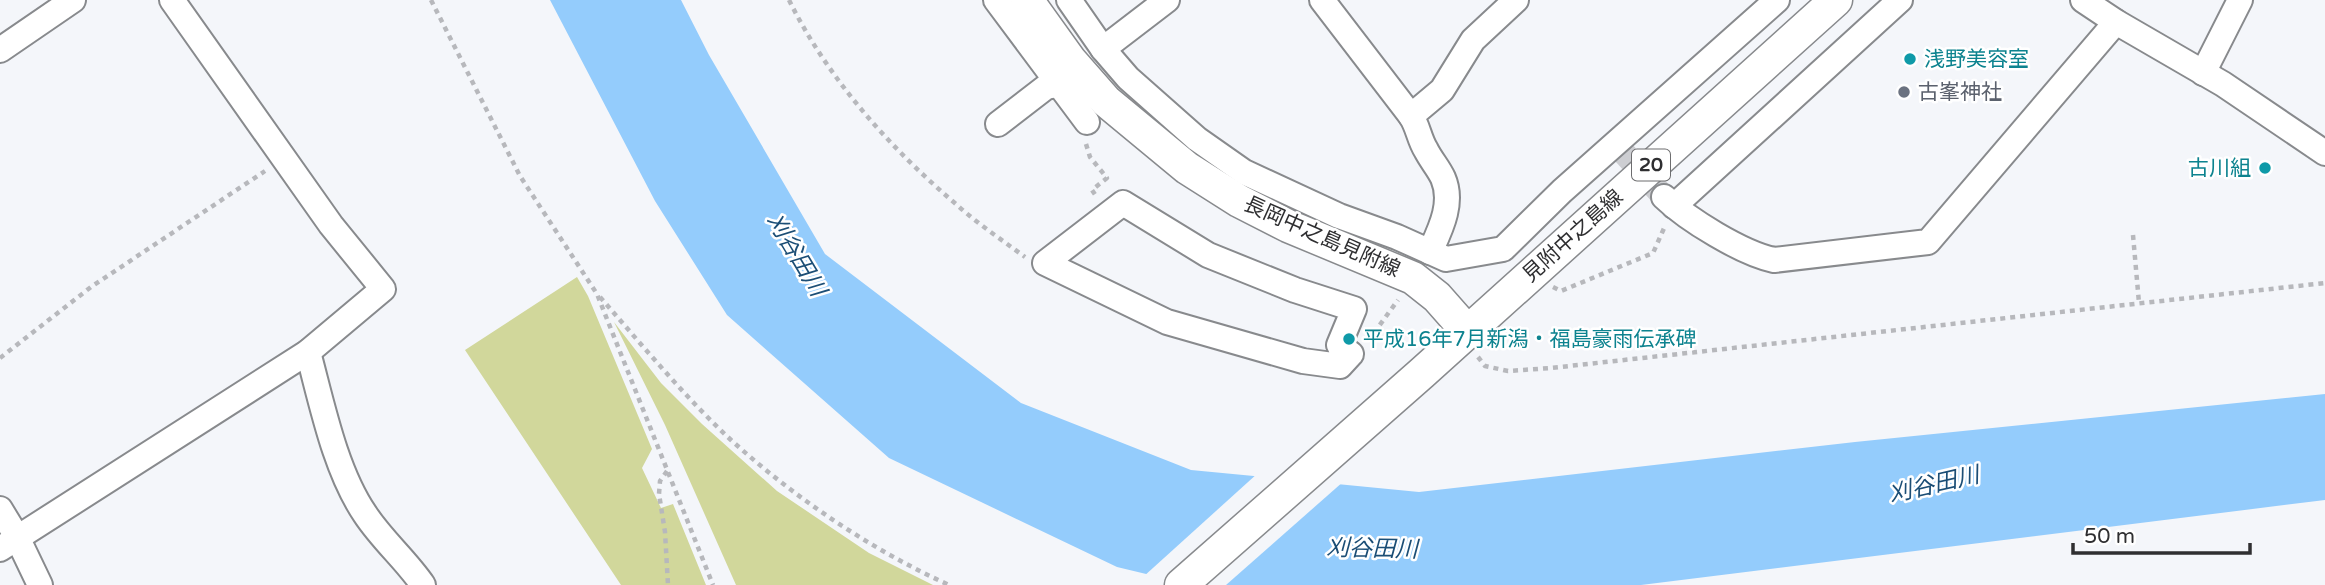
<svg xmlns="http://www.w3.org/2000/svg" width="2325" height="585" font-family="'Varela Round','Noto Sans JP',sans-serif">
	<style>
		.green { fill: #d1d79b }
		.water { fill: #94ccfc }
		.pier { fill: #f4f6fa }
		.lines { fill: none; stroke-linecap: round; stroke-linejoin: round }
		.minor-tunnel { stroke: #cdced2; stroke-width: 24; stroke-dasharray: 24 12; stroke-linecap: butt }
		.minor-casing { stroke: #888a8d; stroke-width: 28 }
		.major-casing { stroke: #888a8d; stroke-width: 35 }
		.path { stroke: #b7b8bc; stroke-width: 4.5; stroke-dasharray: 5 5; stroke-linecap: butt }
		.minor { stroke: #fff; stroke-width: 24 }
		.major { stroke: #fff; stroke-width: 32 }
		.culture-dot { fill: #0f9aa8; stroke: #fff; stroke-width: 2.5 }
		.worship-dot { fill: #6b7280; stroke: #fff; stroke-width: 2.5 }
		.labels { text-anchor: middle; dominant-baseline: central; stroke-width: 5; stroke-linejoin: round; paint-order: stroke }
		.shield { fill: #fff; stroke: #6d6d6f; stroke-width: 2 }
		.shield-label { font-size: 19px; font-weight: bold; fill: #2f2f31 }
		.culture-label { font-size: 21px; fill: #0d838f; stroke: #fff; text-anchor: start }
		.worship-label { font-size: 21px; fill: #5b616d; stroke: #fff; text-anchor: start }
		.street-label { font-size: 21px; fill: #2f2f31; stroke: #fff }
		.water-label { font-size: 23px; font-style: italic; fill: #1b4e76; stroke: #fff }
	</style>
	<rect width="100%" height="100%" fill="#f4f6fa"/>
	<!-- green -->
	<g class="green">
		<path d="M577 277 588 296 652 449 642 468 661 508 673 504 706 585H621L465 350Z"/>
		<path d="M614 322 661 383 702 424 777 491 869 553 933 585H736L665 425Z"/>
	</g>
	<!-- water -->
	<path class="water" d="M550 0H681L709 55 825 254 1021 403 1191 470 1419 492 1855 442 2325 394V500L1641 585H1192L1117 567 889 458 727 315 655 201Z"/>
	<!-- pier -->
	<path class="pier" d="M1258 473 1344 481 1226 585H1177L1143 577Z"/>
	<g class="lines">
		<!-- minor-tunnel -->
		<path class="minor-tunnel" d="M1623 152 1664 197"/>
		<defs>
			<g id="minor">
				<path d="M996 0 1087 122"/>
				<path d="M1069 0 1103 49 1128 78 1197 139 1244 172 1339 216 1397 237 1446 259 1503 249 1562 191 1777 0"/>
				<path d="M1322 0 1411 116"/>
				<path d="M2083 0 2116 22 2223 84 2325 153"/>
				<path d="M1103 49 1167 0"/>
				<path d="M0 50 73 0"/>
				<path d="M2203 73 2240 0"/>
				<path d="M998 124 1046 87 1063 84 1070 79"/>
				<path d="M1664 197C1688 220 1742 253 1774 260L1928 242 2116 22"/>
				<path d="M1123 203 1208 255 1295 290 1354 309 1339 345 1351 354 1340 366 1303 361 1167 322 1045 263Z"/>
				<path d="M1674 206 1900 0"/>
				<path d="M1430 252C1440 230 1454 203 1443 178 1439 169 1431 160 1426 150 1419 139 1418 126 1411 116L1442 90 1473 40 1516 0"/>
				<path d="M308 352C322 404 335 470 365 514 382 540 406 560 423 585"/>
				<path d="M0 509 17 537 40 585"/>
				<path d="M0 549 308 352 383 289 331 225 172 0"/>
			</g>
			<g id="major">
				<path d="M1027 0 1070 60 1106 101 1187 168 1239 201 1288 226 1413 278 1437 297 1467 331"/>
				<path d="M1181 585 1422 373 1836 0"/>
			</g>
		</defs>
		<!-- minor casing -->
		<use href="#minor" class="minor-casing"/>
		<!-- major casing -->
		<use href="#major" class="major-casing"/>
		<!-- path -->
		<g class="path">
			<path d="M431 0 520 176 597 294 713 585"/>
			<path d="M789 0C828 79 890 148 957 205 978 224 1002 240 1025 257"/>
			<path d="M1086 144 1090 157 1107 178 1092 190 1096 196"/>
			<path d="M2133 235 2139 303"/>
			<path d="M1553 287 1561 291 1653 253 1665 226"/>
			<path d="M600 297C642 345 684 396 731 440 795 498 870 549 949 585"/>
			<path d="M1368 341 1398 300"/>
			<path d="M1478 357 1485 366 1508 371 1551 368 2325 283"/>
			<path d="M0 358 91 287 265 171"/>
			<path d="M667 471 660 481 659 494 665 532 668 585"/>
		</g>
		<!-- minor -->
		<use href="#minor" class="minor"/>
		<!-- major -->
		<use href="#major" class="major"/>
	</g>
	<!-- markers -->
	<g class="culture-dot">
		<circle cx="1910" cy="59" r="7"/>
		<circle cx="2265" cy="168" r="7"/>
		<circle cx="1349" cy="339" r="7"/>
	</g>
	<circle class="worship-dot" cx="1904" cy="92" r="7"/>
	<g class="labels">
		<!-- shield labels -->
		<rect class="shield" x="1632" y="149.5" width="38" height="31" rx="5"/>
		<g class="shield-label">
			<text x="1651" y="165">20</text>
		</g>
		<!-- culture labels -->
		<g class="culture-label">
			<text x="1924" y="59">浅野美容室</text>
			<text x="2251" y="168" text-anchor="end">古川組</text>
			<text x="1363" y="339">平成16年7月新潟・福島豪雨伝承碑</text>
		</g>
		<!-- worship labels -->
		<g class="worship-label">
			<text x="1918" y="92">古峯神社</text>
		</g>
		<!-- street labels -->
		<g class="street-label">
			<text transform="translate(1573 236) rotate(-42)">見附中之島線</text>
			<text transform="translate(1322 237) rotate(24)">長岡中之島見附線</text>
		</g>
		<!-- water labels -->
		<g class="water-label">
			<text transform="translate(796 255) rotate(59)">刈谷田川</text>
			<text transform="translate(1934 485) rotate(-13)">刈谷田川</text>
			<text transform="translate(1372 549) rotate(1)">刈谷田川</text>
		</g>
	</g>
	<!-- scale -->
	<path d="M2073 543v10h177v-10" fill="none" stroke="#2f2f31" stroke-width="3.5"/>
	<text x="2084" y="543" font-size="21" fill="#2f2f31" stroke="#ffffff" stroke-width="5" paint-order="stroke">50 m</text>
</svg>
